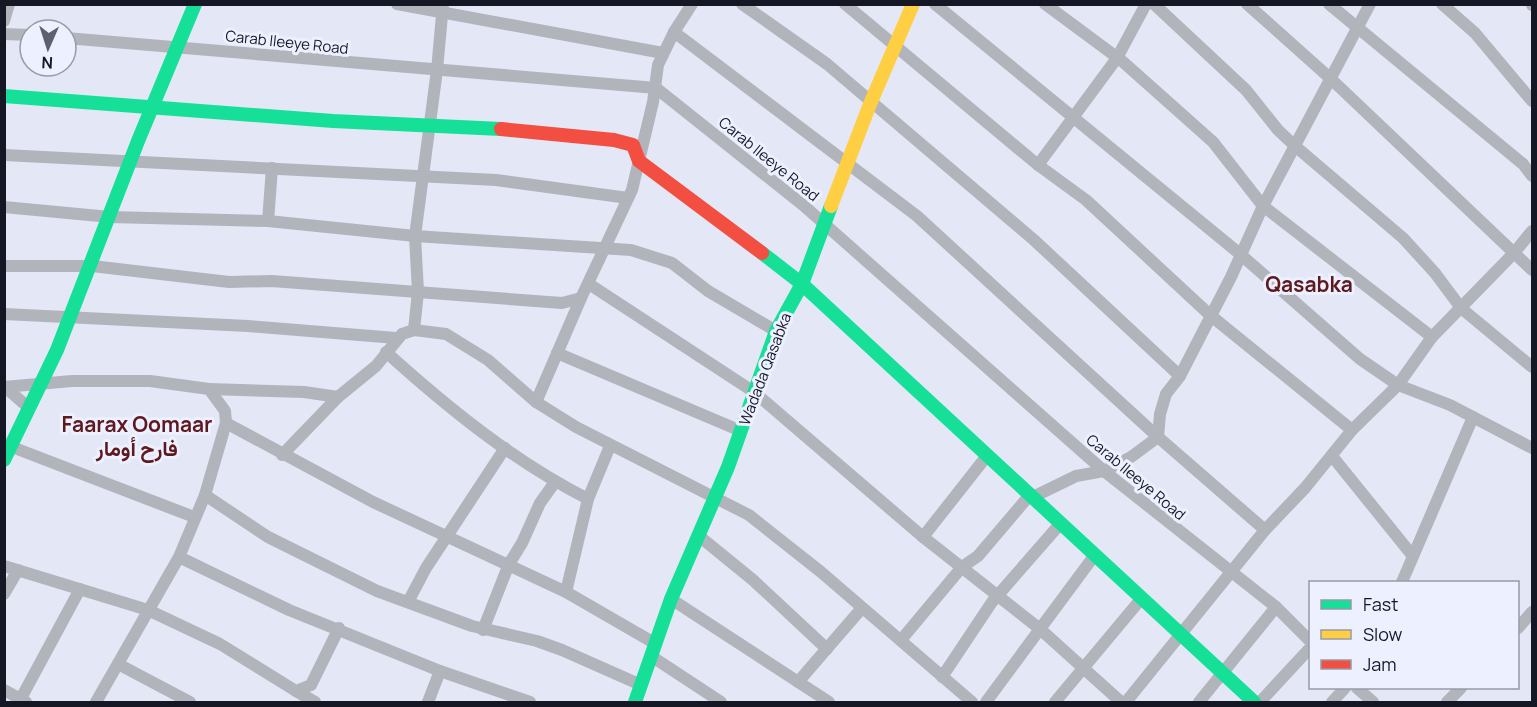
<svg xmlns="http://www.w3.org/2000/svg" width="1537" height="707" font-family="Manrope,Vazirmatn,sans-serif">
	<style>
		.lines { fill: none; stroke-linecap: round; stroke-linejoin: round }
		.street { stroke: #b1b5bb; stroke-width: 12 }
		.fast { stroke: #16e098; stroke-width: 14 }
		.slow { stroke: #ffcf43; stroke-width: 14 }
		.jam { stroke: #f24e42; stroke-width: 14 }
		.labels { text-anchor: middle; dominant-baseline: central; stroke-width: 6; stroke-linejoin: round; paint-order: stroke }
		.street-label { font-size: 15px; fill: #151824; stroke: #edf0fe }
		.district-label { font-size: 21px; font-weight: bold; fill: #5e191e; stroke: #edf0fe }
	</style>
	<rect width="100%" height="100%" fill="#e4e7f6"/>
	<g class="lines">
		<!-- street -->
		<g class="street">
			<path d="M397 4 663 53"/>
			<path d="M742 4 827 64 1034 240 1180 376"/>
			<path d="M845 4 1038 165 1086 200 1210 315 1352 430"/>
			<path d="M935 4 1240 254 1360 359 1398 385 1450 405 1532 448"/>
			<path d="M1045 4 1122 61 1213 142 1263 206 1432 337"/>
			<path d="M1154 4 1246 90 1278 130 1295 146 1403 238 1435 273 1461 308 1532 367"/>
			<path d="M1247 4 1331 79 1532 270"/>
			<path d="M1329 4 1523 164 1532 176"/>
			<path d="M1442 4 1475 33 1532 101"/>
			<path d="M1532 4V5"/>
			<path d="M4 21 9 4"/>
			<path d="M674 32 917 216 1158 437 1265 530"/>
			<path d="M4 34 30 35"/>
			<path d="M66 38 656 88 803 205 1104 471 1276 607 1310 641"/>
			<path d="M4 155 496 180 628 198"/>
			<path d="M1038 165 1117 58 1146 4"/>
			<path d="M4 207 110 217 268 221 415 236 631 250 672 263 708 291 776 331"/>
			<path d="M268 221 272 168"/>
			<path d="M4 266H92L229 282 272 281 562 303 581 298"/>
			<path d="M589 284 754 392 923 537 1040 629 1121 702"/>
			<path d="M4 314 248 326 396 338"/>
			<path d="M414 330 418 292 415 236 437 70 443 4"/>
			<path d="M386 352C447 407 513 461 588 499"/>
			<path d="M557 353 741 431"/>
			<path d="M4 387 72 381H150L209 389 225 411 226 423 205 495 179 557 96 702"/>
			<path d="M5 387 29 408"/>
			<path d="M209 389 304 392 338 397"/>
			<path d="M536 402 581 298 632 190 653 102 658 65 674 32 692 4"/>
			<path d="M226 423 373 502 566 592 656 644"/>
			<path d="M12 447 194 517"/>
			<path d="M282 455 338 397 376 366 402 334 414 330 446 334 488 360 536 402 576 427 749 515 821 572 972 702"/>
			<path d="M1332 456 1412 555"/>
			<path d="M205 495 268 537 377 591 472 626 537 641 562 650 641 685"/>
			<path d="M1031 498 1076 476 1104 471 1131 457 1158 437 1160 414 1166 394 1180 376 1231 277 1263 206 1370 4"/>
			<path d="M699 536 753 580 827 649"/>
			<path d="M923 537 986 457"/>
			<path d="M179 557 289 610 440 671 530 702"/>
			<path d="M4 566 148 610 220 644 296 691 311 685 339 628"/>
			<path d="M1402 582 1473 417"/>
			<path d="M566 592 588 499 610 446"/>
			<path d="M4 594 18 570"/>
			<path d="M671 599 829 702"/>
			<path d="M408 602 426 568 505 448"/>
			<path d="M1518 628 1532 612"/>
			<path d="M483 630 509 564 522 543 540 503 555 482"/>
			<path d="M901 640 962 567 978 556 1029 496"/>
			<path d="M651 656 721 702"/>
			<path d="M118 664 190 702"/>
			<path d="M942 677 992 602 1060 524"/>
			<path d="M798 682 862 608"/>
			<path d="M1357 688 1373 702"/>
			<path d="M4 690 26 702"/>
			<path d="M296 691 315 702"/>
			<path d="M19 702 80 589"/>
			<path d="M428 702 440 671"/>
			<path d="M986 702 1094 556"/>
			<path d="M1055 702 1141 599"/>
			<path d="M1126 702 1265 530 1305 488 1352 430 1398 385 1432 337 1514 253 1532 231"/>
			<path d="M1199 702 1276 607"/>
			<path d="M1260 702 1310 648"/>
			<path d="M1332 702 1345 688"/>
			<path d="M1447 702 1461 688"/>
		</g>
		<!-- fast -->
		<g class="fast">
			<path d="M4 96 333 121 501 129"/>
			<path d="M762 253 802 284 1254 702"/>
			<path d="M4 460 57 350 138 141 195 4"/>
			<path d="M635 702 671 599 728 467 776 331 802 284 831 206"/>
		</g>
		<!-- slow -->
		<path class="slow" d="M831 206 870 104 913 4"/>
		<!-- jam -->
		<path class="jam" d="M501 129 614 140 633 145 639 161 762 253"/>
	</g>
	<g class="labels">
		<!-- street labels -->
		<g class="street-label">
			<text transform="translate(287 42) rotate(6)">Carab Ileeye Road</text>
			<text transform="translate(769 159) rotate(39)">Carab Ileeye Road</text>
			<text transform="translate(765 369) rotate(-69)">Wadada Qasabka</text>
			<text transform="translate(1136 477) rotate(40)">Carab Ileeye Road</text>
		</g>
		<!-- district labels -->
		<g class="district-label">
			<text x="1309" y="284">Qasabka</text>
			<text x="137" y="424">Faarax Oomaar<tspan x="137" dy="24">فارح أومار</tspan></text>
		</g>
	</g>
	<!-- border -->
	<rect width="1537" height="707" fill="none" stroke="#151824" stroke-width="12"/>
	<!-- legend -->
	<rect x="1309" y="581" width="210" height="108" fill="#edf0fe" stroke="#979aa7" stroke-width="1.5"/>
	<rect x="1321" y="600" width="30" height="9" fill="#16e098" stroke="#979aa7" stroke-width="1.5"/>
	<text x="1363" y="611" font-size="18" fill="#151824">Fast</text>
	<rect x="1321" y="630" width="30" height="9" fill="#ffcf43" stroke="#979aa7" stroke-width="1.5"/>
	<text x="1363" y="641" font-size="18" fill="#151824">Slow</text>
	<rect x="1321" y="660" width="30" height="9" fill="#f24e42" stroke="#979aa7" stroke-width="1.5"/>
	<text x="1363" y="671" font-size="18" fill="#151824">Jam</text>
	<!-- north arrow -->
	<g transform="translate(48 48) rotate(183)"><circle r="28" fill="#edf0fe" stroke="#979aa7" stroke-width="1.5"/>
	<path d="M0-4.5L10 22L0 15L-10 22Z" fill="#5d606e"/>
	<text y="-9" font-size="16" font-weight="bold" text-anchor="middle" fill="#151824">N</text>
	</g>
</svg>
